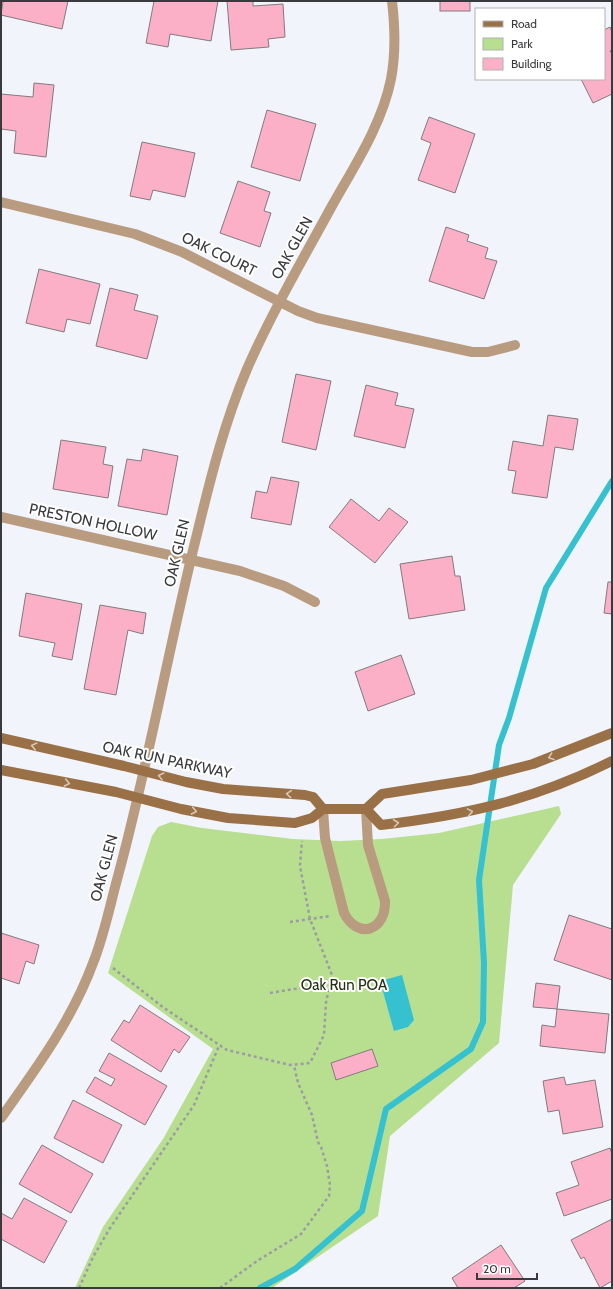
<svg xmlns="http://www.w3.org/2000/svg" width="613" height="1289" font-family="Cabin,sans-serif">
	<style>
		.green { fill: #b8de90 }
		.water { fill: #36c1d0 }
		.lines { fill: none; stroke-linecap: round; stroke-linejoin: round }
		.stream { stroke: #36c1d0; stroke-width: 6 }
		.building { fill: #fbb0c8; stroke: #827b7d }
		.path { stroke: #9b9da2; stroke-width: 2.5; stroke-dasharray: 3 3; stroke-linecap: butt }
		.lane { stroke: #b99c80; stroke-width: 10 }
		.street { stroke: #b99c80; stroke-width: 10 }
		.secondary { stroke: #9a7046; stroke-width: 10 }
		.oneway { stroke: #d7c6b5 }
		.labels { text-anchor: middle; dominant-baseline: central; stroke-width: 4; stroke-linejoin: round; paint-order: stroke }
		.street-label { font-size: 15px; fill: #393a3d; stroke: #fff }
		.park-label { font-size: 15px; fill: #21300e; stroke: #fff }
	</style>
	<rect width="100%" height="100%" fill="#f1f4fb"/>
	<!-- green -->
	<path class="green" d="M559 806 561 814 513 885 499 1043 390 1136 378 1216 272 1288H75L103 1227 163 1139 213 1049 108 973 152 836 158 827 171 822 202 828 293 839 340 841 382 839 439 833Z"/>
	<!-- water -->
	<path class="water" d="M402 975 414 1020 408 1027 394 1031 380 981Z"/>
	<g class="lines">
		<!-- stream -->
		<path class="stream" d="M260 1288 295 1269 362 1211 386 1109 471 1049 483 1022 484 963 479 880 499 745 509 718 546 588 612 481"/>
	</g>
	<!-- building -->
	<g class="building">
		<path d="M3 1H68L62 29 1 15Z"/>
		<path d="M154 1H218L211 41 170 34 168 47 146 43Z"/>
		<path d="M227 1H253V6L283 4 285 37 268 39 269 47 231 50Z"/>
		<rect x="440" y="1" width="30" height="10"/>
		<path d="M610 27 612 32V50L610 51 612 54V94L593 103 581 79H604V30Z"/>
		<path d="M34 83 54 85 46 157 14 153 16 131 1 129V94L33 97Z"/>
		<path d="M267 110 316 124 300 181 251 167Z"/>
		<path d="M429 117 475 134 455 193 418 180 431 143 421 139Z"/>
		<path d="M142 142 195 153 185 197 153 190 150 200 130 196Z"/>
		<path d="M238 181 270 192 264 211 271 213 260 247 220 233Z"/>
		<path d="M446 227 469 235 467 241 488 248 485 258 497 261 484 299 429 281Z"/>
		<path d="M39 269 100 284 90 324 67 319 64 332 26 323Z"/>
		<path d="M110 288 138 295 134 310 158 316 147 359 96 346Z"/>
		<path d="M296 374 331 381 316 450 282 442Z"/>
		<path d="M366 385 398 393 395 405 414 409 405 448 354 436Z"/>
		<path d="M548 415 578 419 573 450 555 447 547 498 512 493 516 471 508 470 513 441 543 446Z"/>
		<path d="M61 440 106 447 103 464 113 466 108 498 53 489Z"/>
		<path d="M143 449 178 456 167 515 118 506 127 459 141 461Z"/>
		<path d="M271 477 299 482 291 525 251 518 256 491 267 493Z"/>
		<path d="M351 499 379 521 389 508 408 522 375 563 329 527Z"/>
		<path d="M452 556 455 576H460L465 610 409 619 400 564Z"/>
		<path d="M608 582H612V614L604 613Z"/>
		<path d="M26 593 82 604 72 660 52 656 55 643 19 636Z"/>
		<path d="M100 605 146 613 143 634 128 630 116 695 84 689Z"/>
		<path d="M401 655 415 694 368 711 355 672Z"/>
		<path d="M569 915 612 929V980L554 960Z"/>
		<path d="M1 933 39 945 34 964 26 961 19 984 1 978Z"/>
		<path d="M536 983 560 986 557 1009 609 1014 605 1053 540 1046 542 1025 555 1027 557 1009 533 1007Z"/>
		<path d="M140 1005 190 1037 179 1053 174 1049 161 1072 111 1040 124 1020 129 1023Z"/>
		<path d="M372 1049 378 1066 336 1080 331 1063Z"/>
		<path d="M109 1053 167 1086 145 1125 86 1092 95 1077 111 1086 115 1079 99 1071Z"/>
		<path d="M564 1077 566 1085 595 1080 603 1127 563 1134 559 1110 548 1112 543 1081Z"/>
		<path d="M73 1100 122 1125 103 1163 54 1138Z"/>
		<path d="M42 1145 93 1174 71 1213 19 1184Z"/>
		<path d="M610 1148 612 1154V1199L564 1216 556 1193 579 1185 571 1162Z"/>
		<path d="M24 1198 67 1221 44 1263 1 1239V1213L12 1219Z"/>
		<path d="M612 1219V1281L600 1288 584 1257 581 1259 571 1240Z"/>
		<path d="M501 1245 525 1281 514 1288H458L452 1278Z"/>
	</g>
	<g class="lines">
		<!-- path -->
		<g class="path">
			<path d="M290 922 330 916"/>
			<path d="M113 968 164 1008 227 1050 290 1065 310 1063 324 1035 326 1002 332 975 310 919 300 866 302 841"/>
			<path d="M270 993 331 983"/>
			<path d="M79 1288 93 1257 110 1228 194 1105 219 1046"/>
			<path d="M220 1288 257 1261 301 1234 329 1196 330 1185 327 1166 321 1147 318 1142 312 1115 298 1083 294 1065"/>
		</g>
		<!-- lane -->
		<path class="lane" d="M323 809 325 838 344 913C358 940 386 931 385 901L368 845 366 809"/>
		<!-- street -->
		<g class="street">
			<path d="M1 202 135 234 182 252 298 311 317 318 472 352H488L515 345"/>
			<path d="M1 517 240 571 284 586 315 602"/>
			<path d="M1 1118C36 1069 72 1020 93 963 104 936 110 905 118 876 149 762 169 645 198 530 211 476 225 421 247 369 272 312 303 259 333 204 355 165 382 124 391 79 396 53 395 27 392 1"/>
		</g>
		<!-- secondary -->
		<g class="secondary">
			<path d="M1 738 124 766 186 782 223 789 305 795 313 797 323 809"/>
			<path d="M1 770 116 792 181 809 228 818 295 823 312 818 323 809H366L382 794 471 780 533 764 612 733"/>
			<path d="M366 809 381 825C466 815 534 800 612 761"/>
		</g>
	</g>
	<!-- one-way arrows -->
	<defs><path id="oneway-chevron" d="M-2-3.5L2.5 0L-2 3.5" fill="none" stroke-width="1.6" stroke-linecap="round" stroke-linejoin="round"/></defs>
	<g class="oneway">
		<use href="#oneway-chevron" transform="translate(34 746) rotate(-167)"/>
		<use href="#oneway-chevron" transform="translate(551 757) rotate(160)"/>
		<use href="#oneway-chevron" transform="translate(161 776) rotate(-166)"/>
		<use href="#oneway-chevron" transform="translate(67 783) rotate(11)"/>
		<use href="#oneway-chevron" transform="translate(289 794) rotate(-175)"/>
		<use href="#oneway-chevron" transform="translate(194 811) rotate(11)"/>
		<use href="#oneway-chevron" transform="translate(470 812) rotate(-10)"/>
		<use href="#oneway-chevron" transform="translate(396 823) rotate(-7)"/>
	</g>
	<g class="labels">
		<!-- street labels -->
		<g class="street-label">
			<text transform="translate(292 248) rotate(-61)">OAK GLEN</text>
			<text transform="translate(219 254) rotate(26)">OAK COURT</text>
			<text transform="translate(93 522) rotate(12)">PRESTON HOLLOW</text>
			<text transform="translate(177 553) rotate(-77)">OAK GLEN</text>
			<text transform="translate(167 760) rotate(12)">OAK RUN PARKWAY</text>
			<text transform="translate(104 868) rotate(-75)">OAK GLEN</text>
		</g>
		<!-- park labels -->
		<g class="park-label">
			<text x="344" y="985">Oak Run POA</text>
		</g>
	</g>
	<!-- border -->
	<rect width="613" height="1289" fill="none" stroke="#393a3d" stroke-width="4"/>
	<!-- legend -->
	<rect x="475" y="8" width="130" height="72" fill="#ffffff" stroke="#b0b0b1"/>
	<rect x="483" y="21" width="20" height="6" fill="#9a7046" stroke="#b0b0b1"/>
	<text x="511" y="28" font-size="12" fill="#393a3d">Road</text>
	<rect x="483" y="38" width="20" height="12" fill="#b8de90" stroke="#b0b0b1"/>
	<text x="511" y="48" font-size="12" fill="#393a3d">Park</text>
	<rect x="483" y="58" width="20" height="12" fill="#fbb0c8" stroke="#b0b0b1"/>
	<text x="511" y="68" font-size="12" fill="#393a3d">Building</text>
	<!-- scale -->
	<path d="M477 1273v6h60v-6" fill="none" stroke="#393a3d" stroke-width="2"/>
	<text x="483" y="1273" font-size="12" fill="#393a3d" stroke="#ffffff" stroke-width="3" paint-order="stroke">20 m</text>
</svg>
